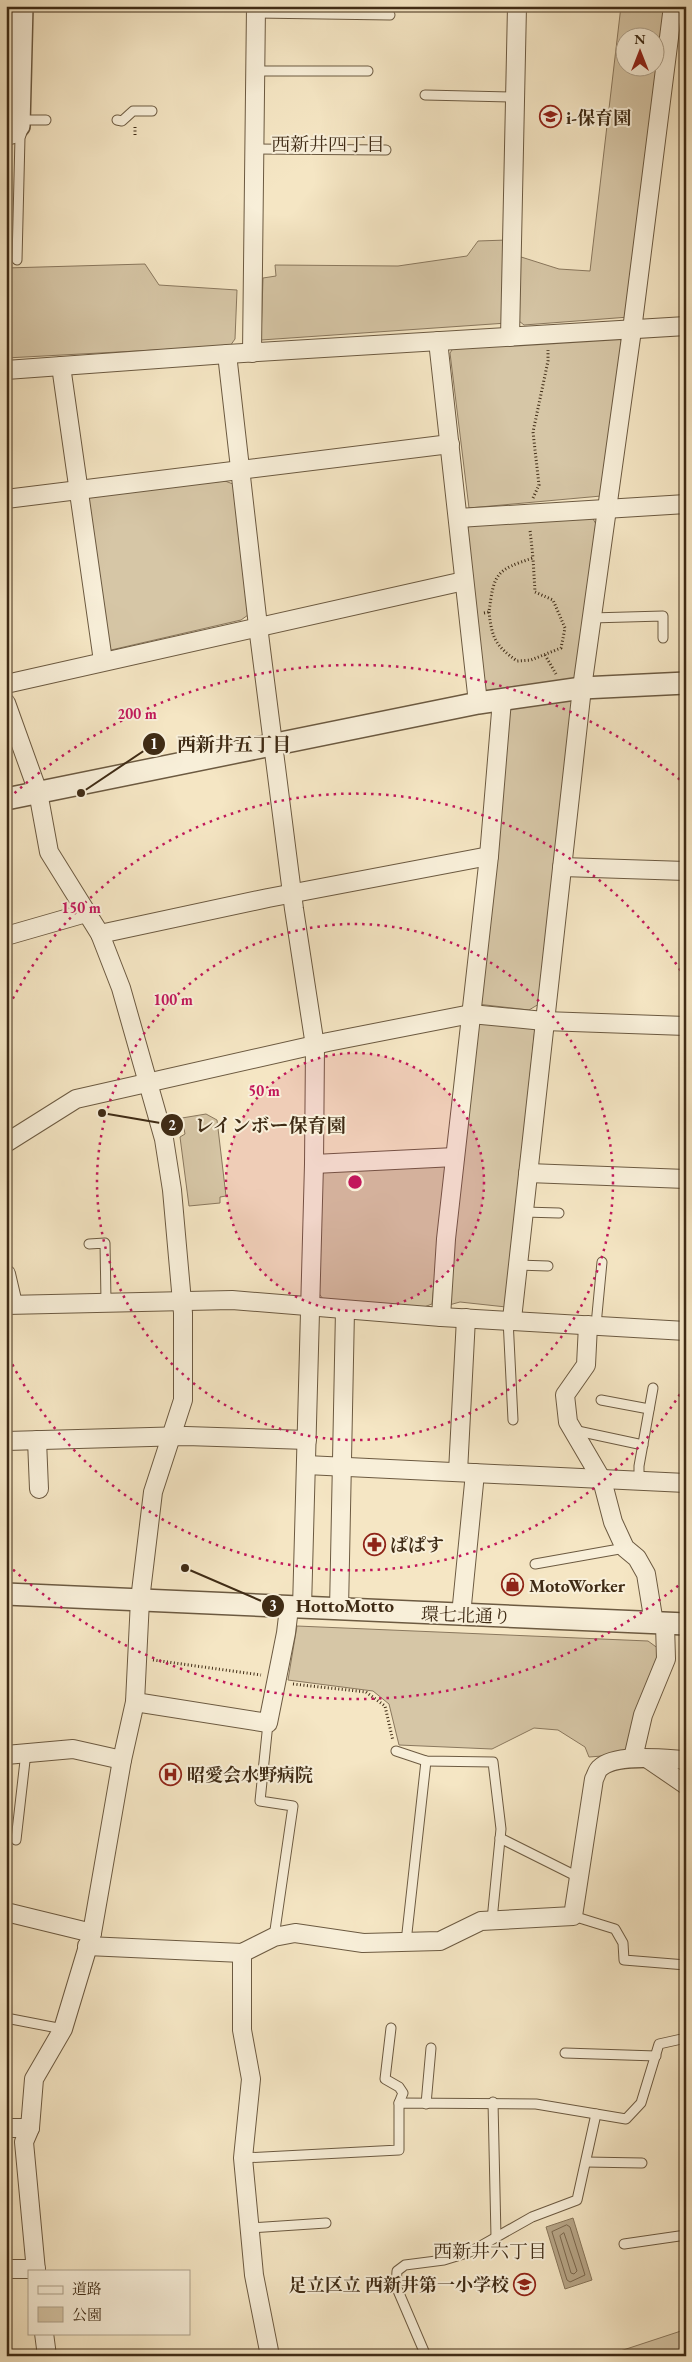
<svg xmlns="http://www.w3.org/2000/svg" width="692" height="2362" font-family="'EB Garamond','Noto Serif JP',serif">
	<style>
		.green { fill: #d6c6a6; stroke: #8a785e; fill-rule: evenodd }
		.water { fill: #b7a688; stroke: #87755a }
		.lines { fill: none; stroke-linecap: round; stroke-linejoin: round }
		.shore { stroke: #7b684e; stroke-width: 1 }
		.service-casing { stroke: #6c5a41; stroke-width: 11 }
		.minor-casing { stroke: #6c5a41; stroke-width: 20 }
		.tertiary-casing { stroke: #6c5a41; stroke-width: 24 }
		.path { stroke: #3f2b15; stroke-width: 3; stroke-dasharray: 1 2.5; stroke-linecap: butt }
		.service { stroke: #f8efd9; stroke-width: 9 }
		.minor { stroke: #f8efd9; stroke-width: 18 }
		.tertiary { stroke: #f8efd9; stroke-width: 21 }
		.ring { fill: none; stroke: #c2185b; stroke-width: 2.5; stroke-dasharray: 2.5 5 }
		.labels { text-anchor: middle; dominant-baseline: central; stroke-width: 4; stroke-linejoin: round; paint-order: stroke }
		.poi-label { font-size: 18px; font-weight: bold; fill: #3f2b15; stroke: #f8efd9; text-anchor: start }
		.street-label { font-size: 18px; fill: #3f2b15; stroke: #f8efd9 }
		.neighbourhood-label { font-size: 19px; fill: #3f2b15; stroke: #f8efd9 }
		.centre { fill: #c2185b; stroke: #f8efd9; stroke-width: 2.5 }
		.ring-label { font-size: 15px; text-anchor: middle; font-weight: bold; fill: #c2185b; stroke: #f8efd9; stroke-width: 4; stroke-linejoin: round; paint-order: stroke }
		.leader { fill: none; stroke: #3f2b15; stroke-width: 2 }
		.callout-dot { fill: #3f2b15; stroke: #f8efd9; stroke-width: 2 }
		.mark-label { font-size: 15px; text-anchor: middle; font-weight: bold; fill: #fff }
		.callout-label { font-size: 19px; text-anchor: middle; font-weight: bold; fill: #3f2b15; stroke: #f8efd9; stroke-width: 4; stroke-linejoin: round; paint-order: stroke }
	</style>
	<rect width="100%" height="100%" fill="#f5e6c4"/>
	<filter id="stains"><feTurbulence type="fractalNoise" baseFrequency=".004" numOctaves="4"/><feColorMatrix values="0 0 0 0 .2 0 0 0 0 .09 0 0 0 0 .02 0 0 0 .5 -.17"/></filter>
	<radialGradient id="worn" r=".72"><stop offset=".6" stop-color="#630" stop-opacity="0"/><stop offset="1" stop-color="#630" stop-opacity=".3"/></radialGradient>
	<!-- green -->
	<g class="green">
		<path d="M621 6H667L629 317 524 325 519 321 518 256 559 269 590 271ZM624 38H654V68H624Z"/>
		<path d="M507 240V323L261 340 263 278 276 276 275 265 398 266 467 256 478 241Z"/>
		<path d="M145 264 159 285 237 290 235 339 230 346 6 358V268Z"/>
		<path d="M618 336 622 342 601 496 469 508 450 353 454 347Z"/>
		<path d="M225 481 233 484 248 615 241 620 111 650 105 645 85 503 91 495Z"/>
		<path d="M592 517 596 524 576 674 572 681 491 692 485 690 466 531 470 525Z"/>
		<path d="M576 697 539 1004 529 1010 477 1004 507 707Z"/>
		<path d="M483 1021 535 1028 506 1307 460 1302 449 1305 447 1302 476 1026Z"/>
		<path d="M206 1114 217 1120 226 1196 220 1197V1203L189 1206 180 1137 185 1134 182 1118Z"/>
		<path d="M446 1165 432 1304 424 1307 323 1299 317 1291 320 1176 326 1171Z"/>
		<path d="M297 1626 648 1641 659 1649 655 1679 628 1754 589 1757 585 1747 558 1730 534 1728 492 1749 399 1745 389 1704 373 1691 288 1680Z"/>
		<path d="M684 2330 686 2356H605Z"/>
	</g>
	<!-- water -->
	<path class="water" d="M573 2218 592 2280 565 2289 546 2227Z"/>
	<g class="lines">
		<!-- shore -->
		<g class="shore">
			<path d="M567 2225 570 2227 585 2275 570 2282 567 2280 552 2232Z"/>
			<path d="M564 2233 577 2271 574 2274 571 2273 560 2236Z"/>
		</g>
		<defs>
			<g id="service">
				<path d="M256 13 390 15"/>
				<path d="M256 71H368"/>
				<path d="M425 95 515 97"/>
				<path d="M20 120H46"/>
				<path d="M117 120 122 121 133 111H152"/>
				<path d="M17 133 20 137 17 260"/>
				<path d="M255 149 386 150"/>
				<path d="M591 618 663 616V638"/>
				<path d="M524 1212 559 1213"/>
				<path d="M89 1244 105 1243 106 1301"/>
				<path d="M517 1265 548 1266"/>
				<path d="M508 1319 513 1420"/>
				<path d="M596 1325 602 1262"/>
				<path d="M601 1400 649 1409"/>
				<path d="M573 1430 643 1445"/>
				<path d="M639 1481V1466L653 1388"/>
				<path d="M535 1564 625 1548"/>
				<path d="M268 1723 260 1801 293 1806 274 1937"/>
				<path d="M396 1751 426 1761 493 1762 501 1829 492 1920"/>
				<path d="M500 1838 580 1878"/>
				<path d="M16 1840 26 1752"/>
				<path d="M573 1916 615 1929 623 1943 624 1960 686 1965"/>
				<path d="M406 1942 426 1761"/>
				<path d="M6 2018 63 2029"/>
				<path d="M391 2028 385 2079 399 2087 403 2093 399 2103"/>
				<path d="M565 2053 656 2056"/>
				<path d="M493 2102 496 2237"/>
				<path d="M426 2104 431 2048"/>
				<path d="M243 2158 399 2150V2103L536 2104 626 2119 641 2103 659 2044 686 2038"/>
				<path d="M586 2162 642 2163"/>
				<path d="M250 2228 326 2223"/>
				<path d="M624 2244 686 2235"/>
				<path d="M426 2356 396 2286 397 2271 405 2265 444 2260 470 2252 532 2217 577 2200 596 2114"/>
			</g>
			<g id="minor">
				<path d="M6 136 17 133 19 126"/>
				<path d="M510 337 517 6"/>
				<path d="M438 341 478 703"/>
				<path d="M252 353 256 6"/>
				<path d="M227 354 258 626 294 909 315 1046 314 1164 302 1608"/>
				<path d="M61 366 103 661"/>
				<path d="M6 370 227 354 686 326"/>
				<path d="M6 499 450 444"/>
				<path d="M458 518 686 504"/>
				<path d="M6 684 464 581"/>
				<path d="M6 703 38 792 49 852 100 934 121 988 164 1139 172 1190 183 1313V1400L153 1492 140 1600 135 1702 122 1760 92 1933 63 2029 34 2079 30 2128 24 2142 36 2271"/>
				<path d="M562 867 686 871"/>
				<path d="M100 934 268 898 489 856"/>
				<path d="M6 936 86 913"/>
				<path d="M6 1143 76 1099 328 1042 471 1014 544 1021 686 1026"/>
				<path d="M314 1164 455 1157"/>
				<path d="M528 1173 686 1179"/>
				<path d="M6 1274 13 1304"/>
				<path d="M6 1305 232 1300 441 1317 686 1331"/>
				<path d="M441 1317 446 1239 489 856 502 700"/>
				<path d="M512 1319 582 688 632 330 673 6"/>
				<path d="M588 1325 586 1365 565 1395 568 1422 602 1480 613 1522 625 1548 637 1558 646 1574 654 1623"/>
				<path d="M37 1440 39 1489"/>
				<path d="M6 1441 186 1436 307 1440"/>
				<path d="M306 1465 686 1483"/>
				<path d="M458 1472 466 1318"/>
				<path d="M339 1610 345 1310"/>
				<path d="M461 1615 475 1473"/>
				<path d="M135 1702 268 1723 286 1633 289 1608"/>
				<path d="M6 1755 73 1749 122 1760"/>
				<path d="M633 1758 643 1715 666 1659 665 1624"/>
				<path d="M648 1759 686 1785"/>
				<path d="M6 1912 92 1933"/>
				<path d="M87 1946 242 1953 274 1937 295 1933 363 1943 440 1941 481 1921 573 1916 594 1779C596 1776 597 1770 600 1768 615 1753 666 1759 686 1760"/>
				<path d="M242 1953V2030L251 2079 243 2158 254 2275 270 2356"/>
				<path d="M6 2128H30"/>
				<path d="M6 2269H36"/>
				<path d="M44 2333 47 2356"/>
			</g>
			<g id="tertiary">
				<path d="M19 126 22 6"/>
				<path d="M6 799 478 703 582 688 686 683"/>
				<path d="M6 1594 686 1624"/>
			</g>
		</defs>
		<!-- service casing -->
		<use href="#service" class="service-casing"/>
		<!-- minor casing -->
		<use href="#minor" class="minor-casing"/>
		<!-- tertiary casing -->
		<use href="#tertiary" class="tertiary-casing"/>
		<!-- path -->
		<g class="path">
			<path d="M135 127V137"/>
			<path d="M533 498 539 485 533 432 548 361V350"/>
			<path d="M489 612C492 639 496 646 517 661L531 660 561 648 565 628 553 600 535 592 533 558"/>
			<path d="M484 613 489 612C494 573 496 570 533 558L530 530"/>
			<path d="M545 655 556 674"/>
			<path d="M153 1660 261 1675"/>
			<path d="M293 1684 366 1692 385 1706 393 1741"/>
		</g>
		<!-- service -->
		<use href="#service" class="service"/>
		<!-- minor -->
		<use href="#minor" class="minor"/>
		<!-- tertiary -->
		<use href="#tertiary" class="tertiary"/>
	</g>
	<!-- distance rings -->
	<circle cx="355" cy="1182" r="129" fill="#c2185b" fill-opacity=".12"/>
	<g class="ring">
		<circle cx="355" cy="1182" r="129"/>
		<circle cx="355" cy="1182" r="258"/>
		<path d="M684 1388A388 388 0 0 1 6 1352M6 1012A388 388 0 0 1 684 976"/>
		<path d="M684 1581A517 517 0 0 1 9 1566M9 798A517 517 0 0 1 684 783"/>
	</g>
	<!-- icons -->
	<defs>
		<symbol id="school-ring" viewBox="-11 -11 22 22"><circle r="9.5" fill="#f8efd9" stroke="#8f2418" stroke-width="1.5"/><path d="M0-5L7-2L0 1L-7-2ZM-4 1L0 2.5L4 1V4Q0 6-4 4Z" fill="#8f2418"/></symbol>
		<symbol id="pharmacy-ring" viewBox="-11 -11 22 22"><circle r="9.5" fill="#f8efd9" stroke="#8f2418" stroke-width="1.5"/><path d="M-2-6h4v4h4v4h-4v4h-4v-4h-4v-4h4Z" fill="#8f2418"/></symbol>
		<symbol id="shop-ring" viewBox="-11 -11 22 22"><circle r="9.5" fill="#f8efd9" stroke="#8f2418" stroke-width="1.5"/><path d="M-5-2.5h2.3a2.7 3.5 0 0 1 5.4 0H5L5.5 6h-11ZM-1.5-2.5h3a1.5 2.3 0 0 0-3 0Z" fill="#8f2418"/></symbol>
		<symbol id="hospital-ring" viewBox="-11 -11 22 22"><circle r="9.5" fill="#f8efd9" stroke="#8f2418" stroke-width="1.5"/><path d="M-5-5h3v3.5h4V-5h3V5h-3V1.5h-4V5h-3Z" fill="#8f2418"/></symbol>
	</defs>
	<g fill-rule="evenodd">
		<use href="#school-ring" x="538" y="104" width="25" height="25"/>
		<use href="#pharmacy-ring" x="362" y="1532" width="25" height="25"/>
		<use href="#shop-ring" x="500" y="1572" width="25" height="25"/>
		<use href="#hospital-ring" x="158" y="1762" width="25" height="25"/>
		<use href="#school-ring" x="512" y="2272" width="25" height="25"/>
	</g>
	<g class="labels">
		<!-- poi labels -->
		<g class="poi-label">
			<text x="566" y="117">i-保育園</text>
			<text x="390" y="1544">ぱぱす</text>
			<text x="529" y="1585">MotoWorker</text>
			<text x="187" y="1774">昭愛会水野病院</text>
			<text x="509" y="2284" text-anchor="end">足立区立 西新井第一小学校</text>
		</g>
		<!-- street labels -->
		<g class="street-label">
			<text transform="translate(466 1615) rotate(2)">環七北通り</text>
		</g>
		<!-- neighbourhood labels -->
		<g class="neighbourhood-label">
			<text x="328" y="144">西新井四丁目</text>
			<text x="490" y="2251">西新井六丁目</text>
		</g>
	</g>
	<circle cx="355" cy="1182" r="8" class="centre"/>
	<g class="ring-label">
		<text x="137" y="719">200 m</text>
		<text x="81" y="913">150 m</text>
		<text x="173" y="1005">100 m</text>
		<text x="264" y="1096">50 m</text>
	</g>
	<!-- callouts -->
	<path class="leader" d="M81 793L154 744M102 1113L172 1125M185 1568L273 1606"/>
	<g class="callout-dot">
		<circle cx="81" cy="793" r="5"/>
		<circle cx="102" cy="1113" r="5"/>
		<circle cx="185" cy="1568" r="5"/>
		<circle cx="154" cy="744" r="12"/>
		<circle cx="172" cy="1125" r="12"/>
		<circle cx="273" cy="1606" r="12"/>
	</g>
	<g class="mark-label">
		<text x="154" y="749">1</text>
		<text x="172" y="1130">2</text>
		<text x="273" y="1611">3</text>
	</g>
	<g class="callout-label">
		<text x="234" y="751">西新井五丁目</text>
		<text x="270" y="1132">レインボー保育園</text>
		<text x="345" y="1612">HottoMotto</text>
	</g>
	<!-- margin -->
	<rect width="692" height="2362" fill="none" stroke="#f5e6c4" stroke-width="25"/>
	<rect x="8" y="8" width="677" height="2347" fill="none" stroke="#3f2b15" stroke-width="2.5"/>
	<rect x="12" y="12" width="667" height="2337" fill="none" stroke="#3f2b15"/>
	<!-- legend -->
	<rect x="28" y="2270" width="162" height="65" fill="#f8efd9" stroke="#aea18b"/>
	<rect x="38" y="2286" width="25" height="8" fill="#f8efd9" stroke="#aea18b"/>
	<text x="72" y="2294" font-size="15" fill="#3f2b15">道路</text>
	<rect x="38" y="2307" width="25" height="15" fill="#d6c6a6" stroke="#aea18b"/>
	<text x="72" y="2320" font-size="15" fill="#3f2b15">公園</text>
	<!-- north arrow -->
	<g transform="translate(640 52)"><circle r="24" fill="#f8efd9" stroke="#aea18b"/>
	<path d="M0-4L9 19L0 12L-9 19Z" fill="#8f2418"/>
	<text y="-8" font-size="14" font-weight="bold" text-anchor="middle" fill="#3f2b15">N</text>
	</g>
	<rect width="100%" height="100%" filter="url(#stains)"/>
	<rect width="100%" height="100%" fill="url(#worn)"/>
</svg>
